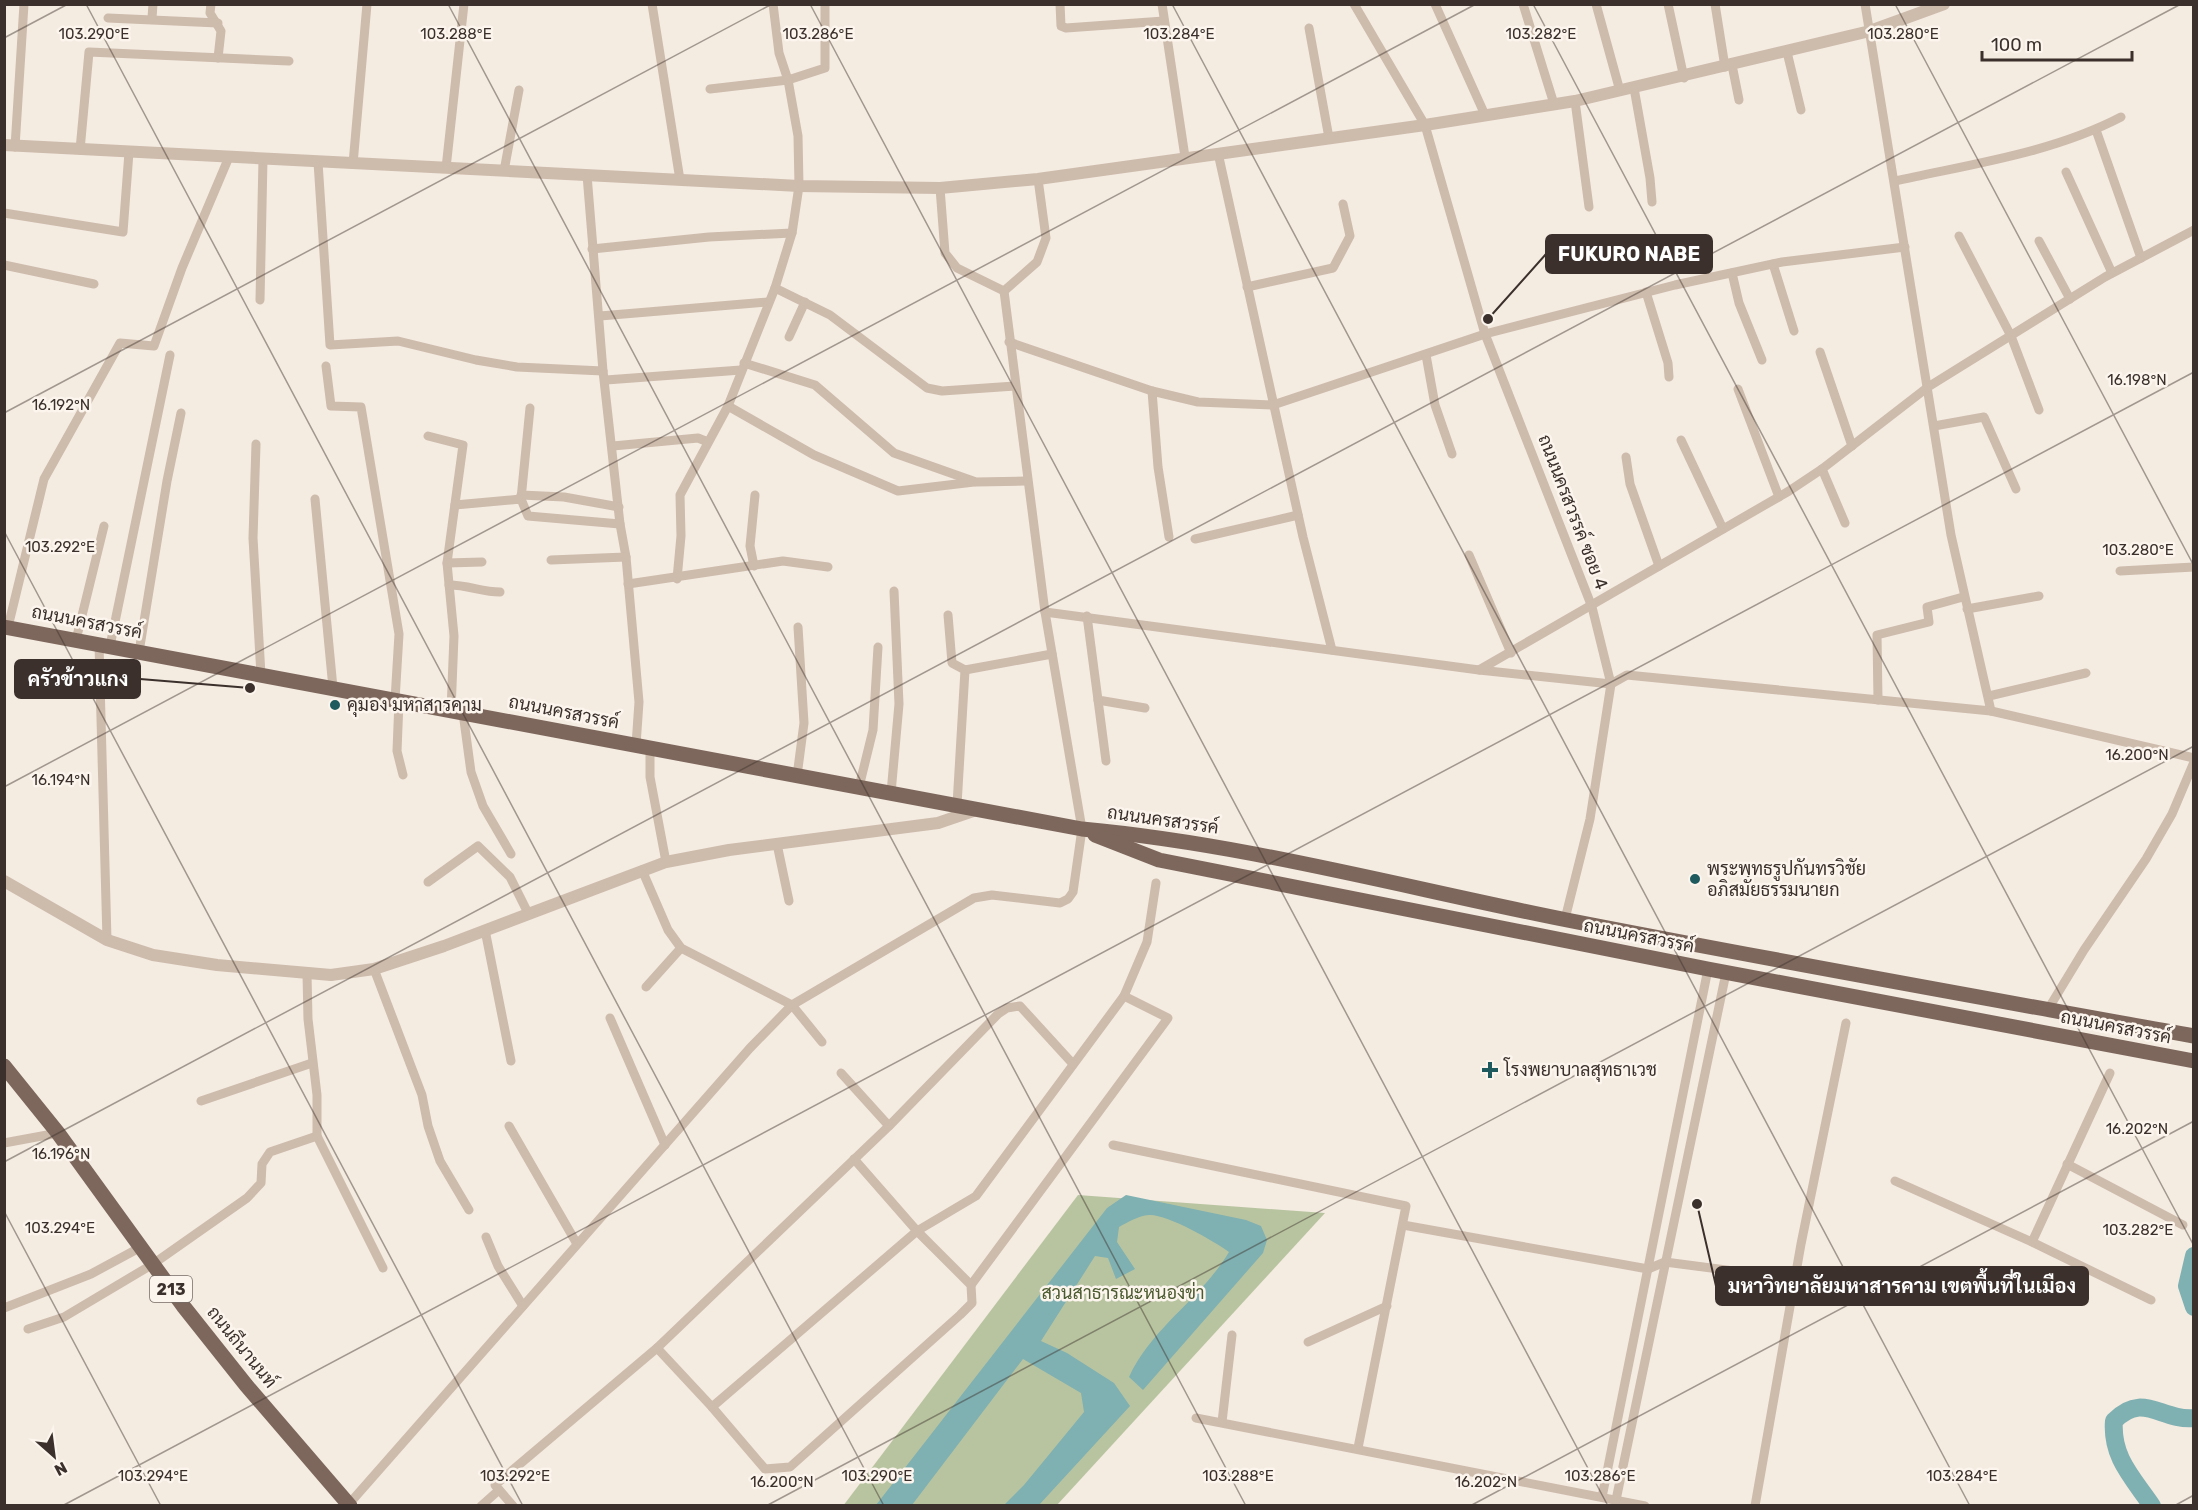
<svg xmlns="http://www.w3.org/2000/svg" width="2198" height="1510" font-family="Rubik,Sarabun,sans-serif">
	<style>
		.green { fill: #b8c4a0 }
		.water { fill: #7fb0b2 }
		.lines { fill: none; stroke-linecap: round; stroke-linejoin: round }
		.river { stroke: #7fb0b2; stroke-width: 18 }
		.minor { stroke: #cdbbac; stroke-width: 9 }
		.tertiary { stroke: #cdbbac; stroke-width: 12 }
		.primary { stroke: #7d675c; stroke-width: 15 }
		.ticks { fill: none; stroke: #3b302b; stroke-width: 1.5; stroke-opacity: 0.45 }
		.poi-dot { fill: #1f5a5e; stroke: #fbf5ee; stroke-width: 2 }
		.labels { text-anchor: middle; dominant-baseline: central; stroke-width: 5; stroke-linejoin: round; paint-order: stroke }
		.shield { fill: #fbf5ee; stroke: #756b66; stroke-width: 1.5 }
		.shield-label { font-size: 16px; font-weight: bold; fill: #3b302b }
		.street-label { font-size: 18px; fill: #3b302b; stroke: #fbf5ee }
		.poi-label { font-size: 18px; fill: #3b302b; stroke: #fbf5ee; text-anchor: start }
		.park-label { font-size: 18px; fill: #4a5a2e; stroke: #fbf5ee }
		.ticks-label { font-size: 15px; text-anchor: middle; fill: #3b302b; stroke: #fbf5ee; stroke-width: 5; stroke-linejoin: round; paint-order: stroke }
		.leader { fill: none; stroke: #3b302b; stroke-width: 2 }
		.callout-dot { fill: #3b302b; stroke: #fbf5ee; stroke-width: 2 }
		.callout { fill: #3b302b; stroke: #3b302b; stroke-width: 2 }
		.callout-label { font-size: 20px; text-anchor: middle; font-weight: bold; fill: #fff }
	</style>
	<rect width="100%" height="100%" fill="#f4ebe1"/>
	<!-- green -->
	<path class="green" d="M1078 1195 1325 1213 1057 1505 843 1506Z"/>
	<!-- water -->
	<path class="water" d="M1126 1195 1246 1220 1261 1226 1267 1240 1263 1253 1143 1390 1129 1377C1152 1327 1201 1299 1229 1252 1214 1241 1167 1214 1149 1215 1138 1216 1128 1222 1119 1227L1117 1242 1135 1269 1116 1279 1108 1258 1095 1256 1041 1341 1067 1353 1114 1383 1130 1406 1039 1505H1004L1024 1485 1084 1412 1081 1393 1023 1359 912 1505H876L1107 1208Z"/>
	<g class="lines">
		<!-- river -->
		<g class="river">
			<path d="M2194 1256 2187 1286 2194 1307"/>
			<path d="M2152 1506C2133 1478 2111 1457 2114 1421 2143 1391 2161 1421 2194 1418"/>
		</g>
		<!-- minor -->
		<g class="minor">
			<path d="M211 4 210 13 221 31 218 58"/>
			<path d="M652 4 680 180"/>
			<path d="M1060 4 1061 26 1066 28 1164 21"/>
			<path d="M1162 4 1185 157"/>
			<path d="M1354 4 1425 125 1485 334 1592 607 1611 684 1590 819 1565 919"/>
			<path d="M1435 4 1485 115"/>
			<path d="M1523 4 1554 104"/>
			<path d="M1596 4 1620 91"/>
			<path d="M1668 4 1684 78"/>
			<path d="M1715 4 1725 67"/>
			<path d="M108 18 218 23"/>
			<path d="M152 18 153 4"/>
			<path d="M1309 28 1329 138"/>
			<path d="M1787 52 1801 110"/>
			<path d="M1732 65 1739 100"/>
			<path d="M1634 88 1650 178 1652 202"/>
			<path d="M710 89 788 80 825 68V4"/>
			<path d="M1575 101 1589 207"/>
			<path d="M2096 130 2141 258"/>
			<path d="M15 147 24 4"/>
			<path d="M80 150 89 52 289 61"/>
			<path d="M1218 153 1303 537 1332 650"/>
			<path d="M318 162 330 345 398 341 476 360 517 367 603 371"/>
			<path d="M353 164 367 4"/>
			<path d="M446 168 464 4"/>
			<path d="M504 171 519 90"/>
			<path d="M2066 172 2112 273"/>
			<path d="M587 175 603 371 620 524 626 557 639 702 636 745"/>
			<path d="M1895 181C1971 164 2052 153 2121 117"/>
			<path d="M940 188 945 253 957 268 1004 291 1037 262 1046 238 1038 179"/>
			<path d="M4 213 123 232 129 152"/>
			<path d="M1959 236 2011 336 2039 410"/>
			<path d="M2039 241 2070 299"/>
			<path d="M592 249 709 237 792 233"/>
			<path d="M1773 264 1794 331"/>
			<path d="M4 265 94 284"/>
			<path d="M1732 273 1739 303 1762 360"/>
			<path d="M1247 287 1333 268 1350 236 1343 204"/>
			<path d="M775 288 830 315 927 388 942 391 1015 386"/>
			<path d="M1646 292 1668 363 1669 377"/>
			<path d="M260 300 263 159"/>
			<path d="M600 316 768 302"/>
			<path d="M789 337 805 302"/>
			<path d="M1009 342 1152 391 1198 402 1273 405 1485 334 1675 285 1782 262 1905 247"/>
			<path d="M1820 352 1852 446"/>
			<path d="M1426 355 1435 405 1452 454"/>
			<path d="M744 363 815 385 894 453 976 482 1026 481"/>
			<path d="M326 366 331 406 361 407 399 634 395 700"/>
			<path d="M606 380 741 370"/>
			<path d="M1738 389 1779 497"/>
			<path d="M1152 391 1158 467 1169 537"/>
			<path d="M728 406 814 455 898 491 974 482"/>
			<path d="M1934 426 1984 417 2016 489"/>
			<path d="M428 436 463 445 447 563 454 636 451 711"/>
			<path d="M1681 440 1723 529"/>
			<path d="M256 444 253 538 261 675"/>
			<path d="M613 446 698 438 708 442"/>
			<path d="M1626 457 1630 484 1659 566"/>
			<path d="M1822 469 1845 523"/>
			<path d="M521 495 564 497 619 507"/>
			<path d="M315 499 333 688"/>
			<path d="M521 499 530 408"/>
			<path d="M455 505 521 499 528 516 620 524"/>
			<path d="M1195 539 1298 515"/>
			<path d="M1469 555 1511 653"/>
			<path d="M551 560 626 557"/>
			<path d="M447 563 482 562"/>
			<path d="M754 566 750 546 755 495"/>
			<path d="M2120 571 2194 567"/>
			<path d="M677 579 681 536 680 495 728 406 775 288 792 233 799 186 798 136 788 80 779 53 773 4"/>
			<path d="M628 584 783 561 828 567"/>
			<path d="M449 585C468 585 482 592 500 592"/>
			<path d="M1967 609 2039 596"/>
			<path d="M1045 612 1479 670 1611 684 1627 675 1991 711 1951 535 1865 4"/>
			<path d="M948 615 952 663 965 670 957 805"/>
			<path d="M1087 616 1098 700 1145 708"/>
			<path d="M8 627 44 479 120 343 154 346 182 268 229 157"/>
			<path d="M76 640 104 526"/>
			<path d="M99 644 107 940"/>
			<path d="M110 646 170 355"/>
			<path d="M139 652 167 481 181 413"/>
			<path d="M965 670 1052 654"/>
			<path d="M1479 670 1789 491 1822 469 1928 387 2105 277 2194 230"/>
			<path d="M1989 696 2086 673"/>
			<path d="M1098 700 1106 761"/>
			<path d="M1878 700 1877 635 1929 622 1927 607 1963 597"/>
			<path d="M399 701 397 751 403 775"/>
			<path d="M1991 711 2194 758"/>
			<path d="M463 713 471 772 483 806 511 854"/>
			<path d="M650 748V777L666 862"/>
			<path d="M797 776 804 723 798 627"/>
			<path d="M859 787 873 730 878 647"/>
			<path d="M891 793 899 704 894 591"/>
			<path d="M777 844 789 901"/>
			<path d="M642 870 668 930 681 948 792 1005 822 1042"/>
			<path d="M428 882 478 846 510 877 528 913"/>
			<path d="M485 930 511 1061"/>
			<path d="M374 969 422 1095 428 1126 440 1161 469 1210"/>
			<path d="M307 974 308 1019 317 1095V1136L383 1268"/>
			<path d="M646 987 681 948"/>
			<path d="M2047 1011 2084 950 2146 859 2172 814 2194 762"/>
			<path d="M610 1018 665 1145"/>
			<path d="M841 1073 889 1126"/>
			<path d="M2110 1073 2032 1242 2151 1300"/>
			<path d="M201 1101 312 1063"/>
			<path d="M509 1126 577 1244"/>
			<path d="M4 1143 58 1133"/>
			<path d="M1113 1145 1406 1206 1358 1448"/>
			<path d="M2067 1164 2183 1225"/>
			<path d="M1895 1181 2032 1242"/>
			<path d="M1403 1225 1648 1269 1665 1262 1795 1279"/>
			<path d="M486 1237 498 1266 523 1306"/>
			<path d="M971 1285 1168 1018 1124 996"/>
			<path d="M4 1308 91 1274 141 1247"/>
			<path d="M28 1329 64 1317 153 1264 247 1198 261 1183 262 1164 270 1152 317 1136"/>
			<path d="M1308 1342 1387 1306"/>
			<path d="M657 1348 712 1407 765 1469 790 1467 960 1315 972 1303 971 1285 917 1231 854 1159"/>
			<path d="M712 1407 917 1231 976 1196 1124 996 1147 942 1156 883"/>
			<path d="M1196 1418 1645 1506"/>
			<path d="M1222 1422 1232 1335"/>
			<path d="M1602 1497 1708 969"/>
			<path d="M1616 1500 1726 973"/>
			<path d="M349 1504 750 1048 792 1005 974 898 992 895 1060 903 1068 899 1073 892 1082 829 1045 612 1004 291"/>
			<path d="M481 1506 499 1490"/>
			<path d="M513 1506 495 1485 657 1348 889 1126 998 1014 1007 1008 1020 1006 1073 1064"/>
			<path d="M1755 1506 1801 1244 1846 1023"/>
		</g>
		<!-- tertiary -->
		<g class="tertiary">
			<path d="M4 145 799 186 940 188 1038 179 1425 125 1575 101 1870 31 1944 4"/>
			<path d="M4 881 107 940 153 955 217 965 331 975 374 969 444 946 666 862 729 850 938 823 976 810"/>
		</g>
		<!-- primary -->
		<g class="primary">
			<path d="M4 627 1082 829C1246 844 1406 888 1567 920 1776 961 1985 998 2194 1036"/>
			<path d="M1095 835 1159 860 1708 969 2194 1061"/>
			<path d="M4 1066 58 1133 184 1307 246 1385 350 1506"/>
		</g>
	</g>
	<!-- ticks -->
	<path class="ticks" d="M86 4 884 1506M448 4 1246 1506M810 4 1608 1506M1172 4 1970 1506M1533 4 2194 1246M1895 4 2194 566M4 38 68 4M4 413 772 4M4 531 523 1506M4 787 1476 4M4 1162 2181 4M4 1211 161 1506M62 1506 2194 372M766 1506 2194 746M1470 1506 2194 1121M2174 1506 2194 1495"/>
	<!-- markers -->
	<g class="poi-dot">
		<circle cx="335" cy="705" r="6"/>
		<circle cx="1695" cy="879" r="6"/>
		<path d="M1487 1061h6v6h6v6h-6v6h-6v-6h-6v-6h6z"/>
	</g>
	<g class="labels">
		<!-- shield labels -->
		<rect class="shield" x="150" y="1276" width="42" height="26" rx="4.5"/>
		<g class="shield-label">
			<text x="171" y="1289">213</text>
		</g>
		<!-- street labels -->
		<g class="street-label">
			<text transform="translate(1573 512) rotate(69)">ถนนนครสวรรค์ ซอย 4</text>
			<text transform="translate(87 622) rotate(11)">ถนนนครสวรรค์</text>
			<text transform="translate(564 712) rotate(11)">ถนนนครสวรรค์</text>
			<text transform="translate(1163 820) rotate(8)">ถนนนครสวรรค์</text>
			<text transform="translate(1639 936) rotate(11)">ถนนนครสวรรค์</text>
			<text transform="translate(2116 1027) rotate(11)">ถนนนครสวรรค์</text>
			<text transform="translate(242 1347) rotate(51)">ถนนถีนานนท์</text>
		</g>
		<!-- poi labels -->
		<g class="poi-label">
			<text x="347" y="705">คุมอง มหาสารคาม</text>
			<text x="1707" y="869">พระพุทธรูปกันทรวิชัย<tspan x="1707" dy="21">อภิสมัยธรรมนายก</tspan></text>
			<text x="1504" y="1070">โรงพยาบาลสุทธาเวช</text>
		</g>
		<!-- park labels -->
		<g class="park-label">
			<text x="1123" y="1293">สวนสาธารณะหนองข่า</text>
		</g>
	</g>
	<g class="ticks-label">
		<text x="94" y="39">103.290°E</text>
		<text x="456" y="39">103.288°E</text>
		<text x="818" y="39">103.286°E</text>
		<text x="1179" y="39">103.284°E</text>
		<text x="1541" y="39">103.282°E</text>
		<text x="1903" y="39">103.280°E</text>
		<text x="2137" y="385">16.198°N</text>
		<text x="61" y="410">16.192°N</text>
		<text x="60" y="552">103.292°E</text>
		<text x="2138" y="555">103.280°E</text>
		<text x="2137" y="760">16.200°N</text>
		<text x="61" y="785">16.194°N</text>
		<text x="2137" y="1134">16.202°N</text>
		<text x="61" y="1159">16.196°N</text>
		<text x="60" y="1233">103.294°E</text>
		<text x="2138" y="1235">103.282°E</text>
		<text x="153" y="1481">103.294°E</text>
		<text x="515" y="1481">103.292°E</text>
		<text x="877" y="1481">103.290°E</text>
		<text x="1238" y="1481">103.288°E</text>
		<text x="1600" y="1481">103.286°E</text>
		<text x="1962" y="1481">103.284°E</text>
		<text x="782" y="1487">16.200°N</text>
		<text x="1486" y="1487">16.202°N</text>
	</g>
	<!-- callouts -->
	<path class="leader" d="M1488 319L1546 254M250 688L140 679M1697 1204L1716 1286"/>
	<g class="callout-dot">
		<circle cx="1488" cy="319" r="6"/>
		<circle cx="250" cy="688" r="6"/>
		<circle cx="1697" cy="1204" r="6"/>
	</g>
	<g class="callout">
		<rect x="1546" y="235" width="166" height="38" rx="6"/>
		<rect x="15" y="660" width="125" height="38" rx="6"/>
		<rect x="1716" y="1267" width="372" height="38" rx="6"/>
	</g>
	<g class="callout-label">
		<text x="1629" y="261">FUKURO NABE</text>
		<text x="78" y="686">ครัวข้าวแกง</text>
		<text x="1902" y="1293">มหาวิทยาลัยมหาสารคาม เขตพื้นที่ในเมือง</text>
	</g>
	<!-- border -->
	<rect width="2198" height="1510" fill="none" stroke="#3b302b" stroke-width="12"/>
	<!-- north arrow -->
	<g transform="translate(54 1456) rotate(152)" stroke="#fbf5ee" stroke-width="4.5" paint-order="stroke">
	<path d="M0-4.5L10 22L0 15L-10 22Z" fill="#3b302b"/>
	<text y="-9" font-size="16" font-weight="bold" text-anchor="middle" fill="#3b302b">N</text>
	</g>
	<!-- scale -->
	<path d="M1982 51v9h150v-9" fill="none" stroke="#3b302b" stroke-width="3"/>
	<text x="1991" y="51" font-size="18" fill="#3b302b" stroke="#fbf5ee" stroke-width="4.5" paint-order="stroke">100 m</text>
</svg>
